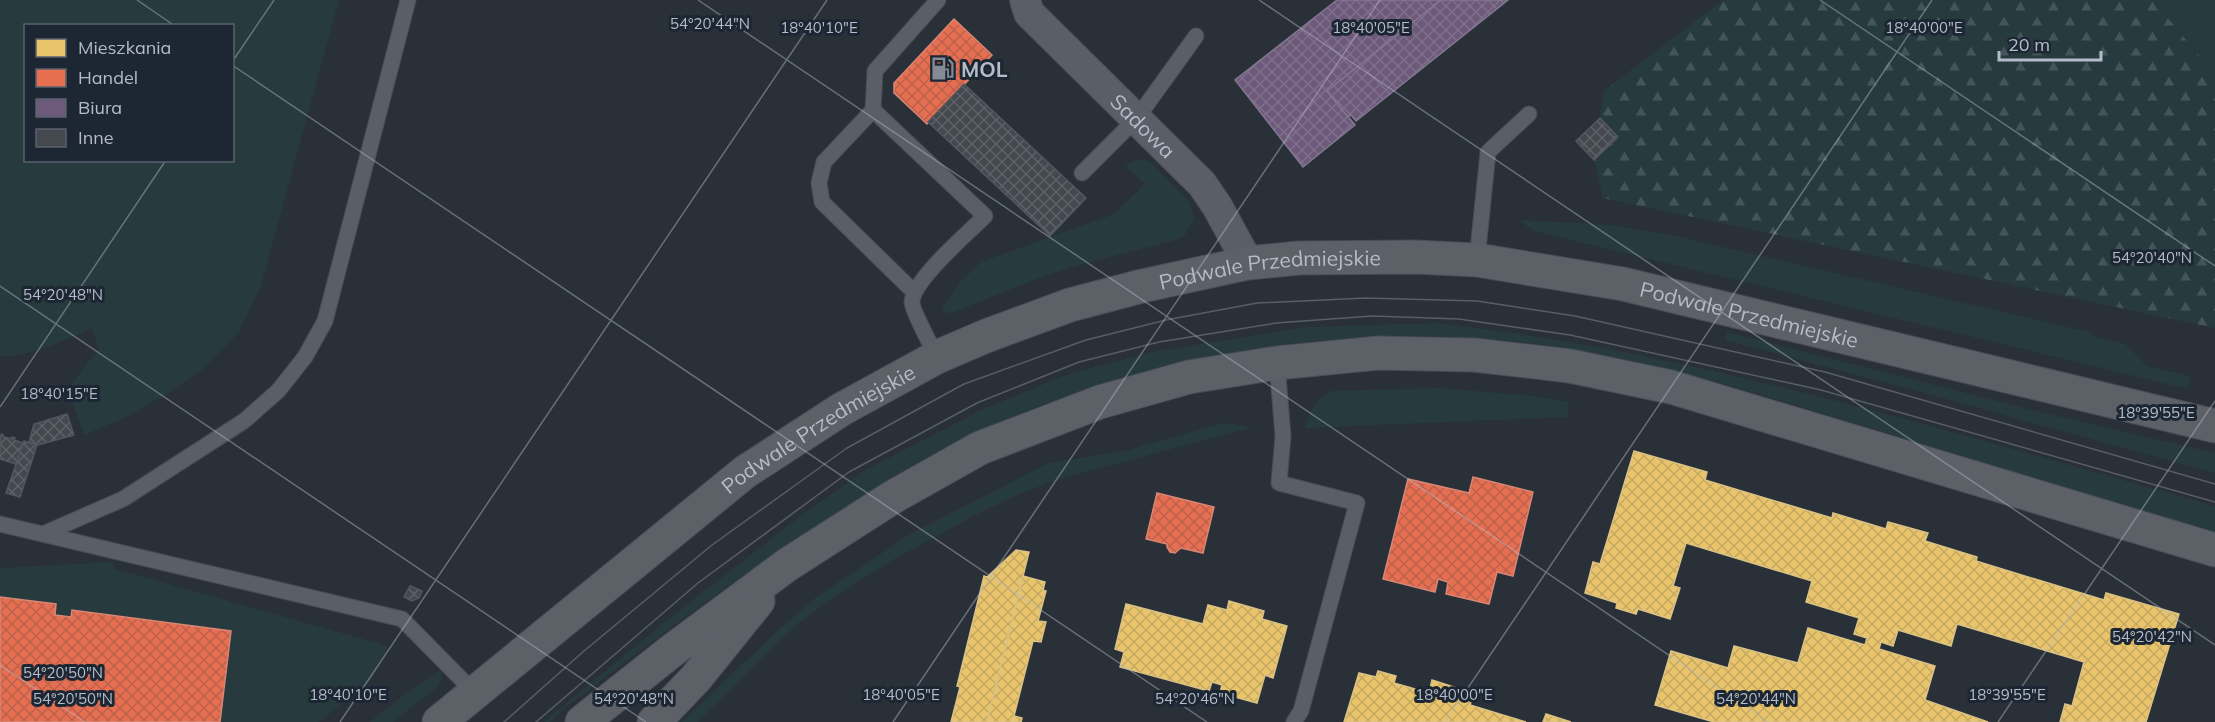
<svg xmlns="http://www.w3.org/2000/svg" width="2215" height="722" font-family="Mulish,sans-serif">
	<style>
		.grass { fill: #273a3e; fill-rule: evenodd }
		.forest { fill: url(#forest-firs) }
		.homes { fill: url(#homes-cross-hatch); stroke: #d9c286; stroke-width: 1.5 }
		.shops { fill: url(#shops-cross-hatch); stroke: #d88675; stroke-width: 1.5 }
		.offices { fill: url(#offices-cross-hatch); stroke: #827792; stroke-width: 1.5 }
		.building { fill: url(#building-cross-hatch); stroke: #52575f; stroke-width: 1.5 }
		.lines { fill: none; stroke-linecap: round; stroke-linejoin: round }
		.lane-casing { stroke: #484c53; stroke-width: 17 }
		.street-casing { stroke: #484c53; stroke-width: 32 }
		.primary-casing { stroke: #484c55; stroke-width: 35 }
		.lane { stroke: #5a5e66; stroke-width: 15 }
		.street { stroke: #5a5e66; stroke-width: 30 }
		.primary { stroke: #5c6168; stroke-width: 33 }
		.tram { stroke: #595d64; stroke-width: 1.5 }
		.ticks { fill: none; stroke: #b4bcc9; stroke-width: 1.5; stroke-opacity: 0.45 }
		.labels { text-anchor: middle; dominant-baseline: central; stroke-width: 6; stroke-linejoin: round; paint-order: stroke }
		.poi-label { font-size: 21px; font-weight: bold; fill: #b4bcc9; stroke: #1d2633; text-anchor: start }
		.street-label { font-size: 21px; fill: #b4bcc9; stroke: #1d2633 }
		.ticks-label { font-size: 15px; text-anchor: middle; fill: #b4bcc9; stroke: #1d2633; stroke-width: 6; stroke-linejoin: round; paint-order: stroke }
	</style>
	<defs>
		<pattern id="forest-firs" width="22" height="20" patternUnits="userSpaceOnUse" patternTransform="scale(1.5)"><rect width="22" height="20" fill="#273a3e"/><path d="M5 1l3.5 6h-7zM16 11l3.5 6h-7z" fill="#445559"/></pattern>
		<pattern id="homes-cross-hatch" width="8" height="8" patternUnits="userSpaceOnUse" patternTransform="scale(1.5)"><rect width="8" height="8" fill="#e9c46a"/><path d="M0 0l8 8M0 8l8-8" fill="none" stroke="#c5a861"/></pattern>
		<pattern id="shops-cross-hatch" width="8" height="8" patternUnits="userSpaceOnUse" patternTransform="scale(1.5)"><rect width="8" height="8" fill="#e76f51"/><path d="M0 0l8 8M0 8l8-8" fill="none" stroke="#bb614c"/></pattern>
		<pattern id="offices-cross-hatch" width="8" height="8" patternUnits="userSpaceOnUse" patternTransform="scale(1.5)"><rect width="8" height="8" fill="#6d597a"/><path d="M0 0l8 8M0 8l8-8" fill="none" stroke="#7f6f8c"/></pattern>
		<pattern id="building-cross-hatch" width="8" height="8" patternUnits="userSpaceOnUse" patternTransform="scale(1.5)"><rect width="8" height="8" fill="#444950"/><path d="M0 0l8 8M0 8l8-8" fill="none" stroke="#5d6168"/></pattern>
	</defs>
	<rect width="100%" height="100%" fill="#2a3038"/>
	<!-- grass -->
	<g class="grass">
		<path d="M0 0H339L261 286 239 332 203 369 165 395 122 419 84 435 68 389 99 348 91 328C61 342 33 355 0 357ZM26 26H232V160H26Z"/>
		<path d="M2153 0H2215V75Z"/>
		<path d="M1138 159 1149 161 1190 202 1194 219 1185 235 1176 240 1086 263 1042 277 949 314 943 310 942 307 959 283 981 262 1114 214 1145 184 1125 165Z"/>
		<path d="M1519 220 1612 225 1680 237 2093 333V336L2125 344 2147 366 2190 376 2188 389 1534 231Z"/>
		<path d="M1437 323C1702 353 1959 435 2215 506V534C2087 496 1960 455 1831 416 1738 388 1644 358 1546 345 1344 319 1139 354 956 442 916 462 878 486 841 510 745 570 656 639 566 707L550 722H544L667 620 803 514 867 469 981 410 1066 375 1151 352 1307 327Z"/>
		<path d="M1727 332 2036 411 2215 453V473L1891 384 1725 340Z"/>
		<path d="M1438 388 1534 396 1569 402 1567 417 1305 428C1309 410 1316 401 1331 391Z"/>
		<path d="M1222 423 1254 427 1066 477 1021 493 974 516 896 558 833 598 796 625 698 722H681L786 623 815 598 910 534 1049 463 1125 451Z"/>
		<path d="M113 562 115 569 388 646 371 680 319 722H220L72 610 71 617 55 615 56 604 0 597V568Z"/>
		<path d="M442 670 441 681 437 687 393 722H370L407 692Z"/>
	</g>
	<!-- forest -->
	<path class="forest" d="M1723 0H2153L2215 75V328L1603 198 1594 160 1618 137 1600 118 1604 91Z"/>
	<!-- homes -->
	<g class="homes">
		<path d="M1634 451 1707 472 1705 480 1832 518 1833 513 1886 529 1888 522 1928 533 1925 541 1977 557 1976 561 2104 600 2106 593 2179 614 2146 722H2060L2065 704 2072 706 2084 662 1957 624 1951 646 1898 630 1893 646 1881 642 1879 649 1935 666 1925 700 1988 722H1714L1655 705 1671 651 1728 668 1734 646 1798 663 1808 628 1865 645 1867 638 1854 634 1859 618 1806 602 1812 581 1686 543 1673 586 1680 588 1670 619 1638 609 1636 614 1616 608 1617 603 1585 593 1593 562 1600 564Z"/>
		<path d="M1016 550 1029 552 987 722H951L960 687 957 686 984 576 987 577Z"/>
		<path d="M1023 576 1045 582 1043 590 1046 591 1038 621 1046 622 1041 642 1033 641 1014 716 1022 718 1021 722H987Z"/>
		<path d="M1229 601 1264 611 1262 619 1287 626 1273 678 1265 675 1257 703 1220 693 1222 685 1212 682 1209 691 1120 667 1124 652 1115 649 1126 604 1203 624 1208 605 1227 610Z"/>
		<path d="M1378 671 1396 676 1394 683 1429 693 1432 680 1460 689 1458 695 1472 699 1470 705 1526 722H1344L1359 673 1376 677Z"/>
		<path d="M1546 714 1571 722H1543Z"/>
	</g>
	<!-- shops -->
	<g class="shops">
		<path d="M954 19 992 55 927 124 894 93V83Z"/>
		<path d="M1473 477 1533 492 1513 576 1497 572 1489 604 1446 594 1448 582 1438 579 1435 592 1383 579 1408 479 1469 493Z"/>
		<path d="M1157 493 1214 507 1203 553 1181 548 1175 553 1170 552 1167 547V544L1146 539Z"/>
		<path d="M0 597 56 604 55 615 71 617 72 610 231 631 220 722H0Z"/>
	</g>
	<!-- offices -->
	<g class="offices">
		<path d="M1337 0H1441L1327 91 1355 125 1303 167 1235 80Z"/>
		<path d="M1441 0H1508L1356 121 1351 115 1348 117 1327 91Z"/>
	</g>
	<!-- building -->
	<g class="building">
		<path d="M964 84 1086 198 1050 236 928 122Z"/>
		<path d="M1600 118 1618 137 1594 160 1576 141Z"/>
		<path d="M67 414 74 435 38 445 29 442 34 424Z"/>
		<path d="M2 434 4 437 12 439V437L15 438 14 440 23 443 16 464 0 459V436Z"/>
		<path d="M24 441 37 445 20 497 6 493Z"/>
		<path d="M410 586 422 591 419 598 412 601 404 597Z"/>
	</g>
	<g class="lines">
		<defs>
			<g id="lane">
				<path d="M873 110 985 216C968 233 913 280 912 302 912 311 932 347 937 357"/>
				<path d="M1082 173 1137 118 1196 36"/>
				<path d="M1477 260 1488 152 1529 114"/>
				<path d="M914 292 822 202 819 183 824 162 873 110 875 71 938 0"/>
				<path d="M1277 363 1283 436 1279 483 1357 503 1301 711 1294 722"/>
				<path d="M0 524 402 619 474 692"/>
				<path d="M43 534 123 499 244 421 278 391 305 357 325 321 408 0"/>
			</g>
			<g id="street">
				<path id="s1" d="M1025 0 1029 13 1202 184 1217 206 1248 263"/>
			</g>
			<g id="primary">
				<path id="s2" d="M439 722 745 472 842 409 937 357 986 336 1070 305 1142 286 1248 263 1299 258 1415 257 1477 260 1623 284 2215 426"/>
				<path d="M582 722 674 649 787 565 893 497 980 448 1100 402 1189 377 1277 363 1378 353 1474 355 1570 366 1671 387 2215 550"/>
				<path d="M654 722 696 678 758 601"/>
			</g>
		</defs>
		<!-- lane casing -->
		<use href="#lane" class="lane-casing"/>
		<!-- street casing -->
		<use href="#street" class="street-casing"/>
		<!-- primary casing -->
		<use href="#primary" class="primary-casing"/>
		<!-- lane -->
		<use href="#lane" class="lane"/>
		<!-- street -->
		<use href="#street" class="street"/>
		<!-- primary -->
		<use href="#primary" class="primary"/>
		<!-- tram -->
		<g class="tram">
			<path d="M504 722 584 651 712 545 847 448 964 384 1086 340 1166 320 1257 303 1366 298 1477 301 1575 316 1825 372 2215 484"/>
			<path d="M536 722 698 583 849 472 977 403 1079 362 1159 342 1276 323 1372 316 1459 319 1570 335 1821 390 2215 502"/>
		</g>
	</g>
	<!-- ticks -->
	<path class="ticks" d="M137 0 175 26M698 0 1768 722M1259 0 2215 645M1820 0 2215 266M232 62 274 0M232 65 1207 722M0 286 646 722M0 407 166 160M0 665 85 722M340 722 827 0M893 722 1380 0M1445 722 1932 0M1998 722 2215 401"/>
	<!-- icons -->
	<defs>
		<symbol id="fuel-bare" viewBox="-9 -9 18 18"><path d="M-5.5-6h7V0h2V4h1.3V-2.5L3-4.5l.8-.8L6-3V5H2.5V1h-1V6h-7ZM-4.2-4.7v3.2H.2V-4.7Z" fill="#848b96" stroke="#1d2633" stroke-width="2.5" paint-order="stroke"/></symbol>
	</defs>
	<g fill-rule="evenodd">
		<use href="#fuel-bare" x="926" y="52" width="33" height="33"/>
	</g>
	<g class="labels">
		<!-- poi labels -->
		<g class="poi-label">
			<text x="961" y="69">MOL</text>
		</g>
		<!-- street labels -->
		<g class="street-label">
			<text stroke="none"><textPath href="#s1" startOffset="174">Sadowa</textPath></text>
			<text stroke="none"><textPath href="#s2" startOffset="966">Podwale Przedmiejskie</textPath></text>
			<text stroke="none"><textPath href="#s2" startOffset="1452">Podwale Przedmiejskie</textPath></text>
			<text stroke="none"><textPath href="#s2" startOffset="480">Podwale Przedmiejskie</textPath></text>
		</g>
	</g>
	<g class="ticks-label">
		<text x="710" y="29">54°20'44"N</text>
		<text x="819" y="33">18°40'10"E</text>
		<text x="1371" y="33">18°40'05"E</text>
		<text x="1924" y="33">18°40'00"E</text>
		<text x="2152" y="263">54°20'40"N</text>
		<text x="63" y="300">54°20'48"N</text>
		<text x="59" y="399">18°40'15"E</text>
		<text x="2156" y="418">18°39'55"E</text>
		<text x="2152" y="642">54°20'42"N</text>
		<text x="63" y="678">54°20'50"N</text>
		<text x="348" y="700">18°40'10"E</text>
		<text x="901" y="700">18°40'05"E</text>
		<text x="1454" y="700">18°40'00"E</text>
		<text x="2007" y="700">18°39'55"E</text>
		<text x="73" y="704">54°20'50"N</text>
		<text x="634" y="704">54°20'48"N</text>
		<text x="1195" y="704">54°20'46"N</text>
		<text x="1756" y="704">54°20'44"N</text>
	</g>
	<!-- legend -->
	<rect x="24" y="24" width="210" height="138" fill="#1d2633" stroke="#59626f" stroke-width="1.5"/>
	<rect x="36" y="39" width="30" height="18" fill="#e9c46a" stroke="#59626f" stroke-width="1.5"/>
	<text x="78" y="54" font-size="18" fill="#b4bcc9">Mieszkania</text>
	<rect x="36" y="69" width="30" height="18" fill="#e76f51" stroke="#59626f" stroke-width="1.5"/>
	<text x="78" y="84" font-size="18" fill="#b4bcc9">Handel</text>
	<rect x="36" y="99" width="30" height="18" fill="#6d597a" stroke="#59626f" stroke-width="1.5"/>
	<text x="78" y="114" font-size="18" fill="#b4bcc9">Biura</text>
	<rect x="36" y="129" width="30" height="18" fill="#444950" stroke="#59626f" stroke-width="1.5"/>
	<text x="78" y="144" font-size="18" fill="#b4bcc9">Inne</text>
	<!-- scale -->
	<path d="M1999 51v9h102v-9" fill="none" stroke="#b4bcc9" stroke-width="3"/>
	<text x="2008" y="51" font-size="18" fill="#b4bcc9" stroke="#1d2633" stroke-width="4.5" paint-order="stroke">20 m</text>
</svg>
